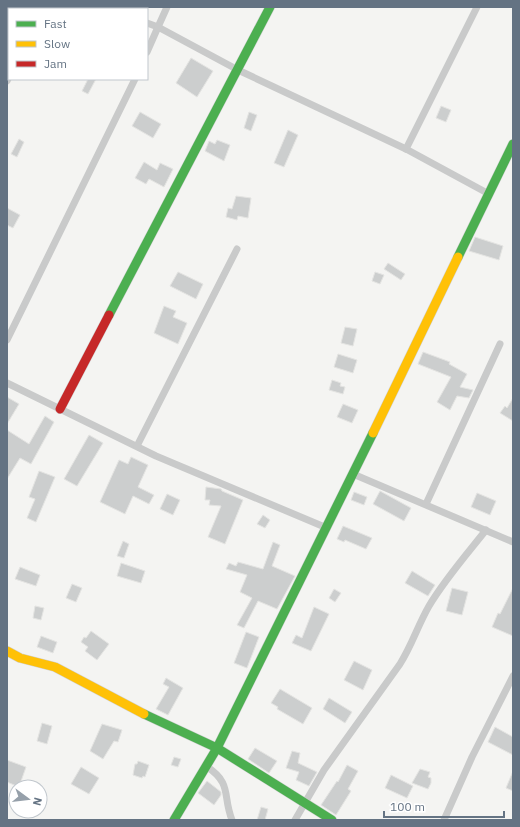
<svg xmlns="http://www.w3.org/2000/svg" width="520" height="827" font-family="'IBM Plex Sans',sans-serif">
	<style>
		.building { fill: #cccece; stroke: #e4e4e2 }
		.lines { fill: none; stroke-linecap: round; stroke-linejoin: round }
		.fast-casing { stroke: #d1d2d3; stroke-width: 10 }
		.slow-casing { stroke: #d1d2d3; stroke-width: 10 }
		.jam-casing { stroke: #d1d2d3; stroke-width: 10 }
		.street { stroke: #c9caca; stroke-width: 7 }
		.fast { stroke: #4caf50; stroke-width: 9 }
		.slow { stroke: #ffc107; stroke-width: 9 }
		.jam { stroke: #c62828; stroke-width: 9 }
	</style>
	<rect width="100%" height="100%" fill="#f4f4f2"/>
	<!-- building -->
	<g class="building">
		<path d="M191 58 213 71 197 97 176 83Z"/>
		<path d="M88 79H96L88 94 82 91Z"/>
		<path d="M441 106 451 110 446 122 436 118Z"/>
		<path d="M140 112 161 124 153 138 132 126Z"/>
		<path d="M249 112 257 115 251 131 244 128Z"/>
		<path d="M288 130 298 135 284 167 274 163Z"/>
		<path d="M19 139 24 142 17 157 11 154Z"/>
		<path d="M217 140 230 145 224 161 205 151 209 141 215 144Z"/>
		<path d="M144 162 157 170 160 163 173 169 164 187 149 179 146 184 135 178Z"/>
		<path d="M236 196 251 198 248 218 238 216 237 220 226 217 228 208 232 209Z"/>
		<path d="M7 208 20 215 13 228 7 225Z"/>
		<path d="M475 237 503 246 499 260 469 251Z"/>
		<path d="M388 263 405 274 401 280 384 269Z"/>
		<path d="M178 272 203 284 196 299 170 286Z"/>
		<path d="M375 272 384 275 380 284 372 281Z"/>
		<path d="M164 306 176 311 173 317 187 323 178 344 154 333Z"/>
		<path d="M345 327 357 329 353 346 341 343Z"/>
		<path d="M423 352 450 362 449 364 467 374 460 387 473 390 469 398 457 396 450 410 437 402 451 377 418 364Z"/>
		<path d="M338 354 357 360 353 373 334 367Z"/>
		<path d="M332 380 341 383 340 386 345 387 343 394 329 390Z"/>
		<path d="M7 397 19 404 7 424Z"/>
		<path d="M513 398V421L500 413 505 406 507 408Z"/>
		<path d="M343 404 358 410 352 423 337 417Z"/>
		<path d="M45 416 54 422 31 464 20 458 7 479V430L29 444Z"/>
		<path d="M89 435 103 443 77 486 64 479Z"/>
		<path d="M131 457 148 465 138 487 154 495 149 504 133 496 125 514 100 502 119 460 128 464Z"/>
		<path d="M39 471 55 477 36 522 27 518 35 499 29 497Z"/>
		<path d="M206 487 221 489 222 491 243 500 225 544 208 537 221 506 209 505 210 500H205Z"/>
		<path d="M380 491 411 508 404 521 373 504Z"/>
		<path d="M354 492 367 497 364 505 351 500Z"/>
		<path d="M477 493 496 501 490 515 471 507Z"/>
		<path d="M167 494 180 500 173 515 160 509Z"/>
		<path d="M263 515 270 520 265 528 257 524Z"/>
		<path d="M343 526 372 538 366 549 345 540 344 542 337 539Z"/>
		<path d="M123 541 129 544 124 558 117 556Z"/>
		<path d="M273 542 280 545 272 566 295 576 277 609 258 601 244 628 237 625 252 598 240 592 247 575 226 569 229 563 236 566 238 562 263 569Z"/>
		<path d="M121 563 145 571 141 583 117 576Z"/>
		<path d="M20 567 40 575 36 586 15 579Z"/>
		<path d="M412 571 435 585 428 596 405 583Z"/>
		<path d="M72 584 82 588 76 602 66 598Z"/>
		<path d="M452 588 468 592 462 615 446 611Z"/>
		<path d="M513 588V636L492 627 498 613 500 614Z"/>
		<path d="M334 589 341 593 335 602 329 598Z"/>
		<path d="M35 606 44 608 41 620 33 618Z"/>
		<path d="M314 607 329 614 311 651 292 643 296 635 302 638Z"/>
		<path d="M91 631 109 644 97 660 85 651 88 647 81 642 84 637 86 638Z"/>
		<path d="M246 632 259 637 247 668 234 663Z"/>
		<path d="M41 636 57 642 53 653 37 647Z"/>
		<path d="M354 661 372 670 363 690 344 680Z"/>
		<path d="M166 678 183 688 168 715 156 709 169 687 163 684Z"/>
		<path d="M280 689 312 708 303 724 277 709 278 707 271 703Z"/>
		<path d="M329 698 352 712 345 723 323 709Z"/>
		<path d="M42 723 52 726 47 744 37 741Z"/>
		<path d="M102 724 122 730 118 742 114 741 103 759 90 751Z"/>
		<path d="M495 727 513 737V755L488 742Z"/>
		<path d="M255 748 277 761 269 773 248 759Z"/>
		<path d="M292 751 300 753 298 763 317 772 309 786 296 780 299 772 286 768Z"/>
		<path d="M174 757 181 759 178 767 171 765Z"/>
		<path d="M7 760 26 767 19 787 7 782Z"/>
		<path d="M138 761 149 765 145 777 143 776 142 778 133 775 135 764H137Z"/>
		<path d="M347 765 358 771 348 789 351 791 336 815 321 805 337 781 338 782Z"/>
		<path d="M81 767 99 778 89 794 71 784Z"/>
		<path d="M420 769 430 772 428 777 431 778V783L428 789 412 783Z"/>
		<path d="M513 771V791L506 788Z"/>
		<path d="M391 775 413 786 407 798 385 788Z"/>
		<path d="M207 781 221 792V795L214 805 198 793Z"/>
		<path d="M261 807 268 809 265 820H257Z"/>
	</g>
	<g class="lines">
		<defs>
			<g id="fast">
				<path d="M458 257 513 144"/>
				<path d="M109 315 270 7"/>
				<path d="M144 714 217 748 332 820"/>
				<path d="M174 820 217 748 373 433"/>
			</g>
			<g id="slow">
				<path d="M373 433 458 257"/>
				<path d="M7 651 20 658 55 667 144 714"/>
			</g>
			<path id="jam" d="M60 409 109 315"/>
		</defs>
		<!-- fast casing -->
		<use href="#fast" class="fast-casing"/>
		<!-- slow casing -->
		<use href="#slow" class="slow-casing"/>
		<!-- jam casing -->
		<use href="#jam" class="jam-casing"/>
		<!-- street -->
		<g class="street">
			<path d="M106 7 110 9"/>
			<path d="M44 9 45 7"/>
			<path d="M147 23 158 27 167 7"/>
			<path d="M147 52 158 27 238 70 406 149 489 194"/>
			<path d="M7 81 9 77"/>
			<path d="M406 149 477 7"/>
			<path d="M7 340 135 79"/>
			<path d="M7 383 156 456 327 528"/>
			<path d="M137 446 237 249"/>
			<path d="M353 474 513 542"/>
			<path d="M426 504 500 344"/>
			<path d="M206 766C233 784 222 795 232 820"/>
			<path d="M295 820 324 770 400 664C412 645 418 625 429 606 445 579 467 554 486 530"/>
			<path d="M444 820 472 757 513 676"/>
		</g>
		<!-- fast -->
		<use href="#fast" class="fast"/>
		<!-- slow -->
		<use href="#slow" class="slow"/>
		<!-- jam -->
		<use href="#jam" class="jam"/>
	</g>
	<!-- border -->
	<rect width="520" height="827" fill="none" stroke="#647383" stroke-width="16"/>
	<!-- legend -->
	<rect x="8" y="8" width="140" height="72" fill="#ffffff" stroke="#c1c7cd"/>
	<rect x="16" y="21" width="20" height="6" fill="#4caf50" stroke="#c1c7cd"/>
	<text x="44" y="28" font-size="12" fill="#647383">Fast</text>
	<rect x="16" y="41" width="20" height="6" fill="#ffc107" stroke="#c1c7cd"/>
	<text x="44" y="48" font-size="12" fill="#647383">Slow</text>
	<rect x="16" y="61" width="20" height="6" fill="#c62828" stroke="#c1c7cd"/>
	<text x="44" y="68" font-size="12" fill="#647383">Jam</text>
	<!-- north arrow -->
	<g transform="translate(28 799) rotate(105)"><circle r="19" fill="#ffffff" stroke="#c1c7cd"/>
	<path d="M0-3L7 15L0 10L-7 15Z" fill="#96a0aa"/>
	<text y="-6" font-size="11" font-weight="bold" text-anchor="middle" fill="#647383">N</text>
	</g>
	<!-- scale -->
	<path d="M384 811v6h120v-6" fill="none" stroke="#647383" stroke-width="2"/>
	<text x="390" y="811" font-size="12" fill="#647383" stroke="#ffffff" stroke-width="3" paint-order="stroke">100 m</text>
</svg>
